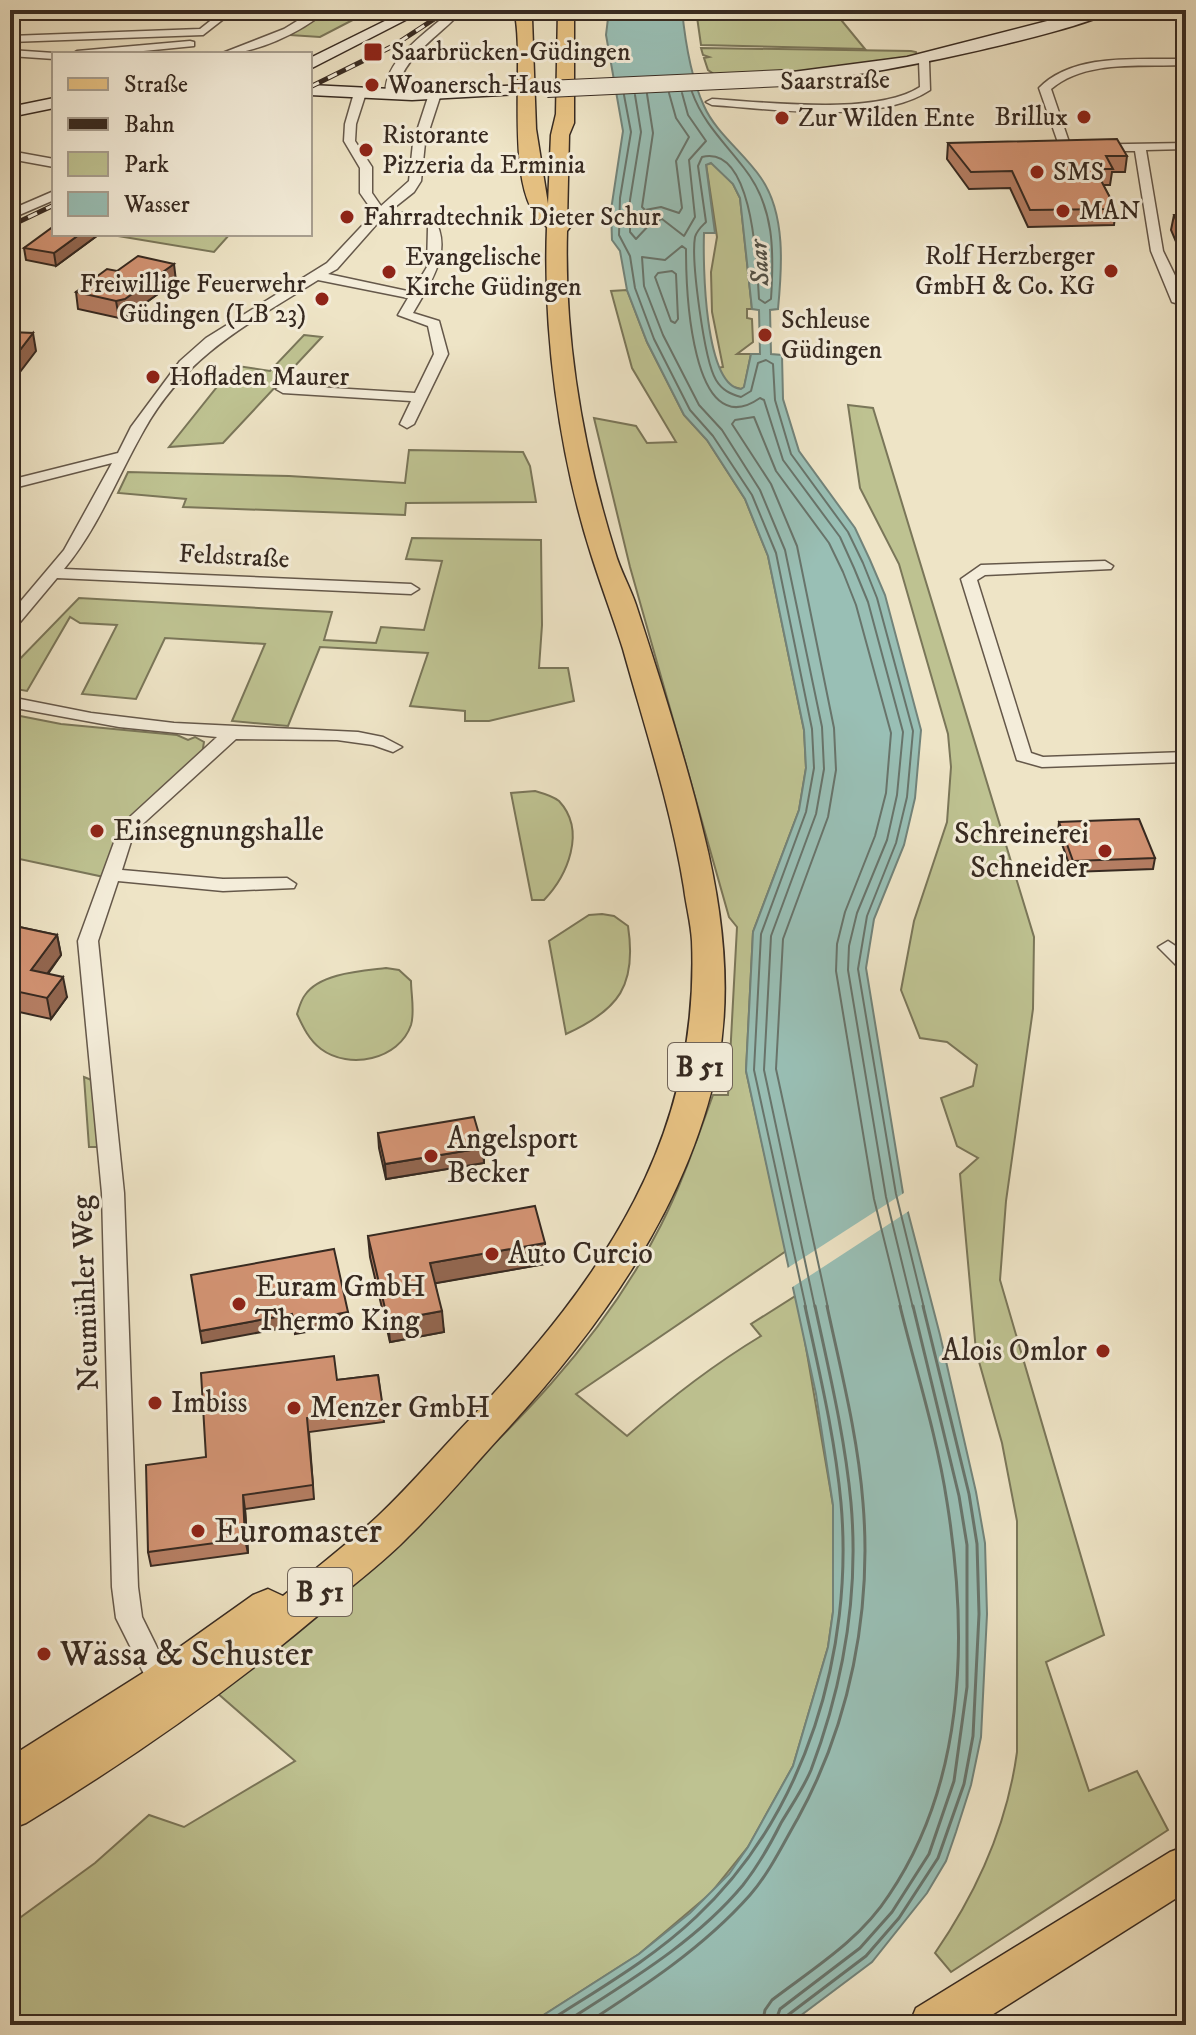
<svg xmlns="http://www.w3.org/2000/svg" width="1196" height="2035" font-family="'IM FELL DW Pica',serif">
	<style>
		.green { fill: #bec291; stroke: #7a7659; stroke-width: 2 }
		.water { fill: #99bfb5; stroke: #72837a; stroke-width: 2; fill-rule: evenodd }
		.pier { fill: #eee4c6 }
		.lines { fill: none; stroke-linecap: round; stroke-linejoin: round }
		.shore-far1 { stroke: #68746b; stroke-width: 2 }
		.shore { stroke: #68746b; stroke-width: 3 }
		.street-casing { stroke: #65584a; stroke-width: 3 }
		.secondary-casing { stroke: #372a21; stroke-width: 3 }
		.primary-casing { stroke: #372a21; stroke-width: 3 }
		.street { fill: #f4edda; fill-rule: evenodd }
		.secondary { fill: #f4edda; fill-rule: evenodd }
		.primary { fill: #e7c283; fill-rule: evenodd }
		.rail-casing { stroke: #372a21; stroke-width: 5 }
		.rail { stroke: #f4edda; stroke-width: 3; stroke-dasharray: 10; stroke-linecap: butt }
		.secondary-bridge-casing { stroke: #372a21; stroke-width: 18; stroke-linecap: butt }
		.secondary-bridge { stroke: #f4edda; stroke-width: 16 }
		.wall { fill: #b57e63; stroke: #372a21; stroke-width: 2 }
		.shaded-wall { fill: #936750; stroke: #372a21; stroke-width: 2 }
		.building { fill: #d29373; stroke: #372a21; stroke-width: 2 }
		.poi-dot { fill: #8f2418; stroke: #f4edda; stroke-width: 3 }
		.labels { text-anchor: middle; dominant-baseline: central; stroke-width: 6; stroke-linejoin: round; paint-order: stroke }
		.far-poi-label { font-size: 26px; fill: #372a21; stroke: #f4edda; text-anchor: start }
		.far-street-label { font-size: 26px; fill: #372a21; stroke: #f4edda }
		.far-water-label { font-size: 26px; font-style: italic; fill: #504f46; stroke: #f4edda }
		.shield { fill: #f4edda; stroke: #706458; stroke-width: 2 }
		.shield-label { font-size: 28px; font-weight: bold; fill: #372a21 }
		.poi-label { font-size: 30px; fill: #372a21; stroke: #f4edda; text-anchor: start }
		.street-label { font-size: 30px; fill: #372a21; stroke: #f4edda }
		.near-poi-label { font-size: 36px; fill: #372a21; stroke: #f4edda; text-anchor: start }
	</style>
	<rect width="100%" height="100%" fill="#eee4c6"/>
	<filter id="stains"><feTurbulence type="fractalNoise" baseFrequency=".0025" numOctaves="4"/><feColorMatrix values="0 0 0 0 .2 0 0 0 0 .09 0 0 0 0 .02 0 0 0 .5 -.17"/></filter>
	<radialGradient id="worn" r=".72"><stop offset=".6" stop-color="#630" stop-opacity="0"/><stop offset="1" stop-color="#630" stop-opacity=".3"/></radialGradient>
	<!-- green -->
	<g class="green">
		<path d="M332 10H372L320 37 289 35Z"/>
		<path d="M696 10H833L865 49 701 45Z"/>
		<path d="M701 48 911 51 916 52 917 56C849 68 783 75 714 74L708 70 704 58 709 57 703 55Z"/>
		<path d="M714 163 733 184 740 198 752 309H747V318L752 319 753 342 737 354H751L744 388 741 389 730 386 717 368 723 367 712 312 711 272 717 237 706 164Z"/>
		<path d="M106 234H230L214 252Z"/>
		<path d="M627 290 647 342 684 415 707 440 745 499 768 556 804 730 806 768 799 810 753 932 746 1071 786 1251 576 1394 627 1436C669 1399 713 1365 761 1336L751 1324 797 1295 833 1505V1612L828 1647 793 1766 748 1847 711 1893 639 1954 528 2025H10V1925L95 1863 149 1815 184 1827 295 1761 216 1692C284 1637 349 1580 413 1521 509 1433 602 1342 661 1225 682 1184 697 1139 713 1095H728L737 927 729 917 630 567 594 418 636 426 647 443 676 442 632 368 611 291Z"/>
		<path d="M304 335 322 337 223 443 169 447 217 387 238 366 270 371Z"/>
		<path d="M848 405 873 408 1034 937 1033 1009 1006 1201 1000 1280 1104 1635 1046 1662 1089 1791 1137 1771 1168 1830 951 1972 935 1953C977 1892 1007 1826 1017 1752V1521L1002 1443 976 1351 960 1174 978 1158 957 1146 941 1098 973 1086 977 1065 947 1042 920 1038 901 990 914 921 947 822 951 767 948 734 899 564 860 488Z"/>
		<path d="M409 450 523 452 530 466 536 502 406 503 405 515 183 507 186 499 118 493 128 472 289 476 405 483Z"/>
		<path d="M412 538 541 540 542 625 539 668H568L574 701 489 721H465V711L410 706 428 653 320 647 288 726 232 721 265 644 165 638 136 699 82 694 117 625 80 623 70 617 27 691 10 688V677L17 670 11 668 79 598 332 612 324 640 376 643 381 627 424 630 442 561 406 559Z"/>
		<path d="M10 714 61 724 177 735 188 740 195 737 204 742 202 754 121 826 104 877 10 857Z"/>
		<path d="M535 791C542 793 553 796 559 801 587 831 567 876 544 900H532L511 793Z"/>
		<path d="M602 914 614 916 628 926C637 985 619 1010 566 1034L549 941 589 915Z"/>
		<path d="M386 968 399 970 411 981C411 994 415 1012 411 1025 399 1060 349 1070 321 1049 309 1040 303 1027 297 1014 299 1008 301 1000 305 995 320 973 362 971 386 968Z"/>
		<path d="M84 1077 94 1081 100 1147H89Z"/>
	</g>
	<!-- water -->
	<path class="water" d="M609 10H682C685 40 691 78 704 106 716 133 744 153 761 178 786 214 782 268 778 309L770 310 771 354 782 355 783 399 799 451 855 528 870 560 885 595 921 730 915 798 904 845 874 919 866 968 903 1193 940 1335 976 1492 985 1543 987 1614 981 1737 971 1785 956 1832 946 1861 927 1893 872 1962 788 2025H528L639 1954 690 1913 729 1874 748 1847 793 1766 828 1647 833 1612V1505L816 1394 746 1071 753 932 799 810 806 768 804 730 768 556 745 499 707 440 684 415 647 342 627 290 620 251 612 240 611 210 623 131 606 35ZM711 163 733 184 740 198 752 309 759 310 760 354H751L744 387 741 389C704 386 703 262 704 233H715L706 165Z"/>
	<!-- pier -->
	<path class="pier" d="M907 1191 912 1209 791 1288 786 1269Z"/>
	<g class="lines">
		<!-- shore-far1 -->
		<g class="shore-far1">
			<path d="M692 92C703 123 725 143 744 168 775 207 774 253 771 299L765 303 759 299C757 269 754 144 702 157L698 166 706 222C701 227 697 230 695 237 691 260 704 360 716 380 722 390 730 394 741 397L751 391 758 363 766 360 773 364 775 400 791 454 848 532 863 563 877 598 913 731 907 797 896 843 867 916 858 969 896 1194 924 1308"/>
			<path d="M647 94 653 133 642 207 645 210 661 207 679 213 682 208 676 161 689 137 676 118 669 93"/>
			<path d="M624 95 631 132 620 198 619 235 630 256 635 288 654 339 690 410 713 436 752 495 776 553 812 729 814 768 806 812 761 934 754 1070 806 1308"/>
			<path d="M635 95 641 132 630 200V232L636 239 651 223 662 219 684 236 695 217 689 160 706 141 688 115 682 93"/>
			<path d="M672 271 676 274 678 319 675 323 671 321 655 277 658 273Z"/>
			<path d="M815 1308 764 1070 771 936 816 814 824 769 822 727 785 550 760 490 722 430 699 405 663 335 644 286 642 257 665 260 682 246 686 249C686 284 690 447 760 398L764 400 783 460 840 537 854 568 868 602 903 732 897 795 887 840 857 913 849 946 848 970 886 1197 913 1308"/>
			<path d="M828 1308 776 1069 783 939 828 817 836 770 834 728 797 546 771 484 732 424 735 420 754 417 776 471 829 543 843 572 856 605 891 733 886 793 875 836 845 912 837 944 836 971 874 1199 901 1308"/>
		</g>
		<!-- shore -->
		<g class="shore">
			<path d="M543 2025C595 1991 651 1960 696 1917 806 1814 854 1650 841 1503 835 1437 819 1371 805 1306"/>
			<path d="M561 2025C624 1984 694 1944 743 1885 758 1866 770 1845 781 1823 791 1806 803 1789 811 1770 843 1685 859 1594 851 1503 845 1437 829 1371 815 1306"/>
			<path d="M584 2025C643 1987 703 1948 750 1895 770 1872 783 1844 798 1818 850 1723 872 1611 863 1503 858 1437 841 1371 827 1306"/>
			<path d="M762 2025 765 2010 772 2000C814 1968 860 1940 889 1895 966 1781 968 1633 947 1502 937 1436 916 1371 900 1306"/>
			<path d="M774 2025 780 2009 860 1948 892 1912 929 1854 954 1781 967 1687V1545L959 1496 913 1306"/>
			<path d="M784 2025 788 2015 866 1956 899 1918 938 1858 964 1784 973 1736 979 1614 977 1544 969 1494 923 1306"/>
		</g>
		<defs>
			<g id="street">
				<path d="M224 10H235L203 35 10 42V36L200 29Z"/>
				<path d="M315 10H327C301 33 255 54 220 54L284 29Z"/>
				<path d="M452 10H463C438 38 402 56 396 94L386 96C381 61 429 31 452 10Z"/>
				<path d="M190 41 194 42V46L113 54H72L77 51Z"/>
				<path d="M10 50 54 53 58 54H54V59L10 56Z"/>
				<path d="M924 58 929 61 930 90C877 125 774 109 712 105L706 102 712 99C766 102 875 116 920 87L919 61Z"/>
				<path d="M1186 59V65C1143 67 1086 59 1051 89L1070 145 1186 143V149L1146 150 1163 251 1186 298V306L1172 302 1151 251 1135 151H1061L1039 88C1074 52 1140 60 1186 59Z"/>
				<path d="M360 90 366 93 356 124 355 141 372 167V193L381 206 409 181 413 143 429 94 435 91 441 94 425 143 421 181 414 192 390 211 433 217C455 250 429 285 413 313L439 321 448 354 414 424 407 428 400 424 411 401 283 393 276 389 283 385 415 393 434 354 428 326 398 315 408 298 318 280C248 324 186 355 144 430 117 477 99 527 64 569L411 584 419 589 411 594 57 578 16 627 10 629V614L64 550 112 463 10 489V480L118 453 131 427 180 361 206 338 327 263 374 213 360 193V168L344 141 345 124 354 93ZM383 217 425 223 428 228 427 267 412 292 328 274 337 269Z"/>
				<path d="M10 151 54 159V167L10 159Z"/>
				<path d="M54 191V200L10 219V210Z"/>
				<path d="M1105 561 1113 566 1111 569 985 575 977 580 1031 753 1043 757 1186 752V762L1042 767 1017 760 961 579 981 565Z"/>
				<path d="M10 697 91 713 174 723 358 732 383 737 402 747 393 752 373 745 337 740 236 739 134 832 122 870 223 879 287 878 296 884 294 888 223 891 118 881 98 941 124 1193 138 1587 142 1617 178 1690 174 1698 165 1702 156 1698 116 1618 112 1587 102 1193 78 941 120 826 217 737 119 727 10 707Z"/>
				<path d="M1168 941 1186 953V970L1179 968 1158 947Z"/>
			</g>
			<g id="secondary">
				<path d="M407 10H425L310 69V58Z"/>
				<path d="M1090 10H1113C1088 31 797 95 777 78L785 73 907 57Z"/>
				<path d="M547 84 552 86V92L412 100 310 95V85L412 90Z"/>
				<path d="M54 98V108L10 117V107Z"/>
			</g>
			<g id="primary">
				<path d="M514 10H530L532 18 536 129 548 204 551 135 556 114 558 10H574V123L569 135 567 223 570 227 567 231C564 339 583 449 615 552 620 570 630 587 636 605 660 679 686 760 704 835 722 907 732 989 718 1063 688 1209 598 1331 499 1438 469 1471 440 1506 408 1537 386 1560 360 1579 336 1600 238 1685 136 1756 26 1823L10 1829V1757L146 1671 253 1595 268 1589 283 1596C314 1569 348 1544 378 1516 411 1485 441 1449 473 1416 603 1277 700 1140 692 941 691 923 686 905 684 888 671 807 645 728 623 649 613 617 601 586 591 554 559 454 543 332 547 227 500 197 527 61 514 10Z"/>
				<path d="M1186 1846V1892L976 2025H909L916 2008 1170 1852Z"/>
			</g>
		</defs>
		<!-- street casing -->
		<use href="#street" class="street-casing"/>
		<!-- secondary casing -->
		<use href="#secondary" class="secondary-casing"/>
		<!-- primary casing -->
		<use href="#primary" class="primary-casing"/>
		<!-- street -->
		<use href="#street" class="street"/>
		<!-- secondary -->
		<use href="#secondary" class="secondary"/>
		<!-- primary -->
		<use href="#primary" class="primary"/>
		<defs>
			<g id="rail">
				<path d="M310 87 393 46 448 10"/>
				<path d="M10 226 54 205"/>
			</g>
		</defs>
		<!-- rail casing -->
		<use href="#rail" class="rail-casing"/>
		<!-- rail -->
		<use href="#rail" class="rail"/>
		<defs>
			<path id="secondary-bridge" d="M547 89 785 78"/>
		</defs>
		<!-- secondary-bridge casing -->
		<use href="#secondary-bridge" class="secondary-bridge-casing"/>
		<!-- secondary-bridge -->
		<use href="#secondary-bridge" class="secondary-bridge"/>
	</g>
	<!-- wall -->
	<g class="wall">
		<path d="M948 143 1127 156 1125 172H1112L1110 185H1103L1116 209 1114 225 1028 227 1010 188 969 189 947 159Z"/>
		<path d="M1180 189H1186V263H1185L1171 230 1174 215H1183L1178 204Z"/>
		<path d="M54 234H98V235L56 266 26 260 24 248Z"/>
		<path d="M176 281 127 316 119 318 78 309 76 292Z"/>
		<path d="M1059 822 1155 858 1153 869 1072 872 1058 833Z"/>
		<path d="M10 925 57 935 61 955 48 974 67 997 51 1019 10 1010Z"/>
		<path d="M378 1133 483 1148 484 1163 386 1179 379 1148Z"/>
		<path d="M368 1236 545 1264 435 1283 444 1332 390 1342 370 1257Z"/>
		<path d="M378 1375 384 1422 309 1432 314 1499 245 1509 248 1553 151 1566 148 1552 206 1457 337 1380Z"/>
	</g>
	<!-- shaded-wall -->
	<g class="shaded-wall">
		<path d="M80 234 98 235 56 266 54 253Z"/>
		<path d="M174 264 176 281 127 316 119 318 116 301Z"/>
		<path d="M33 333 36 351 10 385V363Z"/>
		<path d="M57 935 61 955 35 990 31 970Z"/>
		<path d="M63 977 67 997 51 1019 47 998Z"/>
		<path d="M483 1148 484 1163 386 1179 385 1164Z"/>
		<path d="M545 1243V1264L431 1284 430 1263Z"/>
		<path d="M442 1311 444 1332 390 1342 388 1321Z"/>
		<path d="M348 1312 350 1324 295 1334 294 1322Z"/>
		<path d="M292 1314 294 1326 202 1343 200 1331Z"/>
		<path d="M243 1495 245 1509 248 1553 245 1539Z"/>
	</g>
	<!-- building -->
	<g class="building">
		<path d="M1117 139 1127 156H1106L1113 169H1095L1116 209 1030 210 1012 171 971 172 948 143Z"/>
		<path d="M1180 189H1186V202Z"/>
		<path d="M1174 215H1186V245Z"/>
		<path d="M54 226V234H80L54 253 24 248Z"/>
		<path d="M138 256 174 264 125 299 116 301 76 292 107 269 117 271Z"/>
		<path d="M10 332 33 333 10 363Z"/>
		<path d="M1139 819 1155 858 1073 861 1059 822Z"/>
		<path d="M10 925 57 935 31 970 63 977 47 998 10 990Z"/>
		<path d="M474 1117 483 1148 385 1164 378 1133Z"/>
		<path d="M535 1206 545 1243 430 1263 442 1311 388 1321 368 1236Z"/>
		<path d="M334 1249 348 1312 294 1322 292 1314 200 1331 191 1275Z"/>
		<path d="M334 1356 337 1380 378 1375 383 1408 307 1418 313 1485 243 1495 245 1539 148 1552 146 1465 206 1457 201 1373Z"/>
	</g>
	<!-- markers -->
	<g class="poi-dot">
		<rect x="363" y="42" width="20" height="20" rx="4"/>
		<circle cx="372" cy="85" r="8"/>
		<circle cx="1084" cy="117" r="8"/>
		<circle cx="782" cy="118" r="8"/>
		<circle cx="366" cy="150" r="8"/>
		<circle cx="1037" cy="172" r="8"/>
		<circle cx="1063" cy="211" r="8"/>
		<circle cx="347" cy="217" r="8"/>
		<circle cx="1111" cy="271" r="8"/>
		<circle cx="389" cy="272" r="8"/>
		<circle cx="322" cy="299" r="8"/>
		<circle cx="765" cy="335" r="8"/>
		<circle cx="153" cy="377" r="8"/>
		<circle cx="97" cy="831" r="8"/>
		<circle cx="1105" cy="851" r="8"/>
		<circle cx="431" cy="1156" r="8"/>
		<circle cx="492" cy="1254" r="8"/>
		<circle cx="239" cy="1304" r="8"/>
		<circle cx="1103" cy="1351" r="8"/>
		<circle cx="155" cy="1403" r="8"/>
		<circle cx="294" cy="1408" r="8"/>
		<circle cx="198" cy="1531" r="8"/>
		<circle cx="44" cy="1654" r="8"/>
	</g>
	<g class="labels">
		<!-- far-poi labels -->
		<g class="far-poi-label">
			<text x="391" y="52">Saarbrücken-Güdingen</text>
			<text x="388" y="85">Woanersch Haus</text>
			<text x="1068" y="117" text-anchor="end">Brillux</text>
			<text x="798" y="118">Zur Wilden Ente</text>
			<text x="382" y="135">Ristorante<tspan x="382" dy="30">Pizzeria da Erminia</tspan></text>
			<text x="1053" y="172">SMS</text>
			<text x="1079" y="211">MAN</text>
			<text x="363" y="217">Fahrradtechnik Dieter Schur</text>
			<text x="1095" y="256" text-anchor="end">Rolf Herzberger<tspan x="1095" dy="30">GmbH &amp; Co. KG</tspan></text>
			<text x="405" y="257">Evangelische<tspan x="405" dy="30">Kirche Güdingen</tspan></text>
			<text x="306" y="284" text-anchor="end">Freiwillige Feuerwehr<tspan x="306" dy="30">Güdingen (LB 23)</tspan></text>
			<text x="781" y="320">Schleuse<tspan x="781" dy="30">Güdingen</tspan></text>
			<text x="169" y="377">Hofladen Maurer</text>
		</g>
		<!-- far-street labels -->
		<g class="far-street-label">
			<text transform="translate(835 81) rotate(-1)">Saarstraße</text>
			<text transform="translate(234 557) rotate(3)">Feldstraße</text>
		</g>
		<!-- far-water labels -->
		<g class="far-water-label">
			<text transform="translate(760 263) rotate(-93)">Saar</text>
		</g>
		<!-- shield labels -->
		<g class="shield">
			<rect x="668" y="1043" width="64" height="48" rx="6"/>
			<rect x="288" y="1568" width="64" height="48" rx="6"/>
		</g>
		<g class="shield-label">
			<text x="700" y="1067">B 51</text>
			<text x="320" y="1592">B 51</text>
		</g>
		<!-- poi labels -->
		<g class="poi-label">
			<text x="113" y="831">Einsegnungshalle</text>
			<text x="1089" y="834" text-anchor="end">Schreinerei<tspan x="1089" dy="34">Schneider</tspan></text>
			<text x="447" y="1139">Angelsport<tspan x="447" dy="34">Becker</tspan></text>
			<text x="508" y="1254">Auto Curcio</text>
			<text x="255" y="1287">Euram GmbH<tspan x="255" dy="34">Thermo King</tspan></text>
			<text x="1087" y="1351" text-anchor="end">Alois Omlor</text>
			<text x="171" y="1403">Imbiss</text>
			<text x="310" y="1408">Menzer GmbH</text>
		</g>
		<!-- street labels -->
		<g class="street-label">
			<text transform="translate(86 1293) rotate(-92)">Neumühler Weg</text>
		</g>
		<!-- near-poi labels -->
		<g class="near-poi-label">
			<text x="214" y="1531">Euromaster</text>
			<text x="60" y="1654">Wässa &amp; Schuster</text>
		</g>
	</g>
	<!-- margin -->
	<rect width="1196" height="2035" fill="none" stroke="#eee4c6" stroke-width="40"/>
	<rect x="12" y="12" width="1172" height="2011" fill="none" stroke="#372a21" stroke-width="4"/>
	<rect x="20" y="20" width="1156" height="1995" fill="none" stroke="#372a21" stroke-width="2"/>
	<!-- legend -->
	<rect x="52" y="52" width="260" height="184" fill="#f4edda" stroke="#a89f90" stroke-width="2"/>
	<rect x="68" y="78" width="40" height="12" fill="#e7c283" stroke="#a89f90" stroke-width="2"/>
	<text x="124" y="92" font-size="24" fill="#372a21">Straße</text>
	<rect x="68" y="118" width="40" height="12" fill="#372a21" stroke="#a89f90" stroke-width="2"/>
	<text x="124" y="132" font-size="24" fill="#372a21">Bahn</text>
	<rect x="68" y="152" width="40" height="24" fill="#bec291" stroke="#a89f90" stroke-width="2"/>
	<text x="124" y="172" font-size="24" fill="#372a21">Park</text>
	<rect x="68" y="192" width="40" height="24" fill="#99bfb5" stroke="#a89f90" stroke-width="2"/>
	<text x="124" y="212" font-size="24" fill="#372a21">Wasser</text>
	<rect width="100%" height="100%" filter="url(#stains)"/>
	<rect width="100%" height="100%" fill="url(#worn)"/>
</svg>
